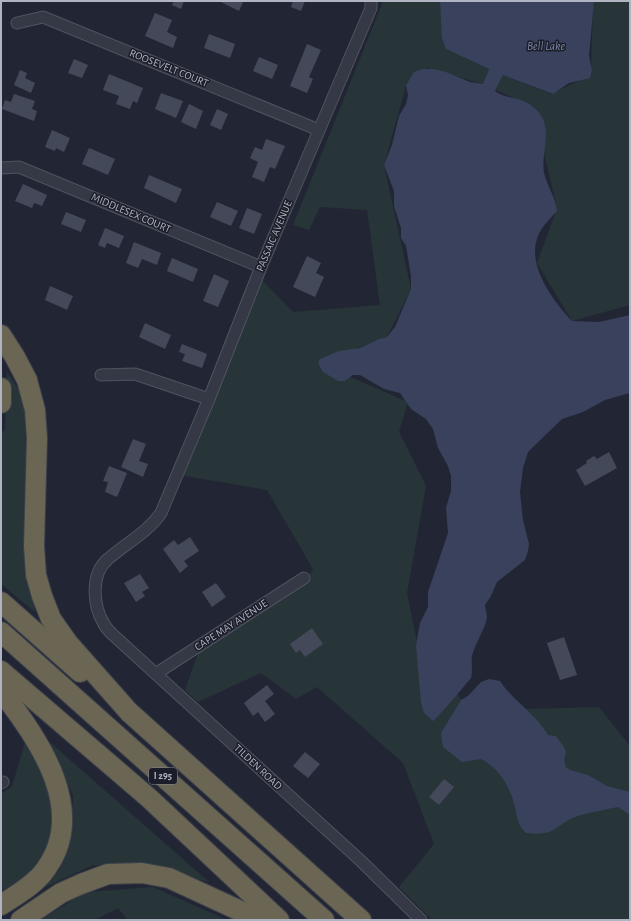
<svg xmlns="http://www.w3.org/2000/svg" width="631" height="921" font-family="'Alegreya Sans',sans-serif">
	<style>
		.green { fill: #273438 }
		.water { fill: #39415c }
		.building { fill: #444959 }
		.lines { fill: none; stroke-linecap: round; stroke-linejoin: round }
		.street-casing { stroke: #505360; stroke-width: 13 }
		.highway-casing { stroke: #3d404c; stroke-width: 22 }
		.street { stroke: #353945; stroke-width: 11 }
		.highway { stroke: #6a6653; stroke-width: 20 }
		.labels { text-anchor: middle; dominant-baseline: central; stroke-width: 3; stroke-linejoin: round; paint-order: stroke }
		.shield { fill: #1b1e29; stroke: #838694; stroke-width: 1 }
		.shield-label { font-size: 10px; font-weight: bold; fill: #b0b3c2 }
		.street-label { font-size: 11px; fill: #b0b3c2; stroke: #1b1e29 }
		.water-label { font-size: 12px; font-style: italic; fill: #7b86a7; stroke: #1b1e29 }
	</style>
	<rect width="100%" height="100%" fill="#222634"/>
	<!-- green -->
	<g class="green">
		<path d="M382 1H440L446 49 489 69 483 84 428 68 407 82 384 165 411 289 387 337 318 363 408 402 399 432 426 486 407 593 433 720 453 685 461 700 493 679 526 709 599 707 630 746V920H432L399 887 434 844 403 763 317 687 296 699 261 673 198 702 185 690 199 650 303 586 313 569 267 490 180 475 262 280 293 312 380 305 367 210 320 207 309 230 293 225 382 4Z"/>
		<path d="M593 1H630V305L572 321 537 263 557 208 533 107 496 90 503 75 551 94 591 75Z"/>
		<path d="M7 372 24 397 31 460 27 552 35 612 1 584V434L5 429Z"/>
		<path d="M44 737 209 882 146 867 93 865 41 889 59 871 72 829 73 795Z"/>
		<path d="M26 739 48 783 53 822 45 853 22 880 1 892V794L12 786Z"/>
		<path d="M153 887 227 920H128L118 908 94 920H40L86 892Z"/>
	</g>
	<!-- water -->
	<g class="water">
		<path d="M440 1H594L589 56 592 70 590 78 569 83 553 94 503 75 495 91C505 99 521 97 532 106 557 125 540 149 544 173 547 185 557 201 557 211 551 218 541 227 538 236 526 265 553 301 572 321L599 322 630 315V393L605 400 583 412 562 419 528 452 523 468 520 492 523 520 529 544 528 551 525 560 497 582 491 596 485 605C485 609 487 613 487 617 486 627 475 644 472 656 471 663 473 671 471 678 466 684 436 720 433 721L424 713 421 703 416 645 420 623 428 607V592L448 533 446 508 451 491V476L448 466 438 448 433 429 426 419 411 409 400 393 384 389 360 375H353L345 381H338L323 372 318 363 320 359 339 351 360 348 379 339 387 337 395 327 411 289V276L406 246 401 238V228L394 206V191L384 165 392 145 399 116 406 104 408 95 406 85 414 72 422 69H434L446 72 470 82 483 84 489 69 446 49 442 38Z"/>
		<path d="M489 679 500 681C513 701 536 714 548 735L556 736 564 747 566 752 564 760 566 767 570 770 588 775 607 786 630 792V815L618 807C604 810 591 812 578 816 554 824 558 837 526 833 518 826 517 817 515 807 510 787 500 769 481 759L462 762 443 747 441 733 461 700 468 696 481 682Z"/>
	</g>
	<!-- building -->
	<g class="building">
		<path d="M174 1H184L181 9 172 5Z"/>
		<path d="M221 1H242L243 2 239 11 221 2Z"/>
		<path d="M293 1H305L301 11 291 7Z"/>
		<path d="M155 13 172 20 167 32 177 37 173 48 145 36Z"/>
		<path d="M209 34 235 44 230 58 204 48Z"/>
		<path d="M307 44 321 50 309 77 313 79 307 93 290 86Z"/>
		<path d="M259 57 278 65 272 79 253 71Z"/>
		<path d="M74 59 88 65 82 78 68 73Z"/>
		<path d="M20 70 27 73 25 78 35 83 31 93 14 85Z"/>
		<path d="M109 74 143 88 137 103 133 101 130 109 116 104 119 96 103 90Z"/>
		<path d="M161 93 183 101 176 118 155 109Z"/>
		<path d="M14 94 35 101 32 109 37 111 34 121 2 109 5 100 11 102Z"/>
		<path d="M189 104 203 111 196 129 181 122Z"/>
		<path d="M217 109 228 114 221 130 210 125Z"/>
		<path d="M52 130 70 138 64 152 56 148 55 151 45 147Z"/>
		<path d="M266 139 285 146 275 169 270 167 264 182 252 177 258 162 250 158 255 147 262 150Z"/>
		<path d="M89 148 115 159 108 175 82 164Z"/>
		<path d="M149 175 182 189 176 203 144 188Z"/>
		<path d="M23 184 47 195 42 206 34 203 32 208 15 201Z"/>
		<path d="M217 202 238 211 231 226 210 217Z"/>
		<path d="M247 208 262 214 254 234 239 228Z"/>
		<path d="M66 212 86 220 81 232 61 224Z"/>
		<path d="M105 228 124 236 119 248 107 243 105 248 98 245Z"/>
		<path d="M134 242 161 253 157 265 142 259 138 268 126 263Z"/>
		<path d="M307 256 321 263 316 273 324 277 315 297 293 287Z"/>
		<path d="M172 258 198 269 193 282 167 271Z"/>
		<path d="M214 274 229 281 218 307 203 301Z"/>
		<path d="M50 286 73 296 67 310 45 300Z"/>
		<path d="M145 323 171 335 165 349 139 337Z"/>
		<path d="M182 344 207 354 202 368 182 361 185 354 179 352Z"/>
		<path d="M133 439 146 444 139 461 148 464 143 477 121 467Z"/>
		<path d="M609 452 617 468 585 486 576 470 587 463 586 461 594 456 597 459Z"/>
		<path d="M109 466 127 473 117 497 105 492 108 482 103 481Z"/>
		<path d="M190 537 199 551 184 561 188 566 180 573 163 549 174 540 178 545Z"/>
		<path d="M140 574 149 588 142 592 145 596 136 602 124 583Z"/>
		<path d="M216 583 226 597 212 607 202 592Z"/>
		<path d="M312 628 323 644 305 657 300 650 296 653 290 644Z"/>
		<path d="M564 637 577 675 560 680 547 643Z"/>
		<path d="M267 685 274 694 265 701 275 714 265 722 258 712 253 716 244 703Z"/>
		<path d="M305 752 320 764 308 778 293 766Z"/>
		<path d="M444 779 454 787 439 805 429 797Z"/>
	</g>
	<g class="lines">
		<defs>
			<g id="street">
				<path d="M371 1V8L261 267 209 399 161 513C147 533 126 543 108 559 90 574 93 606 104 624 108 632 117 638 123 644L361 861 421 920"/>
				<path d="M17 23 43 17 319 130"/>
				<path d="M1 168 19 167 261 267"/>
				<path d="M101 375 135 374 209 399"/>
				<path d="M157 673 304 578"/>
				<path d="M1 783 3 782"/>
			</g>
			<g id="highway">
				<path d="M1 335 15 357 27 380 35 410 37 438 34 546 36 575 42 596 51 619 68 643 129 712 361 920"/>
				<path d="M1 388V403"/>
				<path d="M1 602 80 672"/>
				<path d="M1 632 324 920"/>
				<path d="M1 671 149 798 279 920"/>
				<path d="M1 691C40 740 91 815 42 874 31 887 15 896 1 905"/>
				<path d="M21 920 61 893 81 884 108 874 142 873 169 878 260 920"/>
			</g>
		</defs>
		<!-- street casing -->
		<use href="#street" class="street-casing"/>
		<!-- highway casing -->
		<use href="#highway" class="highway-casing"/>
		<!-- street -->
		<use href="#street" class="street"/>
		<!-- highway -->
		<use href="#highway" class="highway"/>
	</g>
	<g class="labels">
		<!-- shield labels -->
		<rect class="shield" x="149" y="768" width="28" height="16" rx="3"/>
		<g class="shield-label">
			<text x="163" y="776">I 295</text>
		</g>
		<!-- street labels -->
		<g class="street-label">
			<text transform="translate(169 68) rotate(22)">ROOSEVELT COURT</text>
			<text transform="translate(131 213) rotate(23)">MIDDLESEX COURT</text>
			<text transform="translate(274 236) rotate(-67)">PASSAIC AVENUE</text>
			<text transform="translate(231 625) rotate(-33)">CAPE MAY AVENUE</text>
			<text transform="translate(258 767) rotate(43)">TILDEN ROAD</text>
		</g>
		<!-- water labels -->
		<g class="water-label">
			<text x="546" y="46">Bell Lake</text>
		</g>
	</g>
	<!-- border -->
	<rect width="631" height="921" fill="none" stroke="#b0b3c2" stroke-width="4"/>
</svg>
